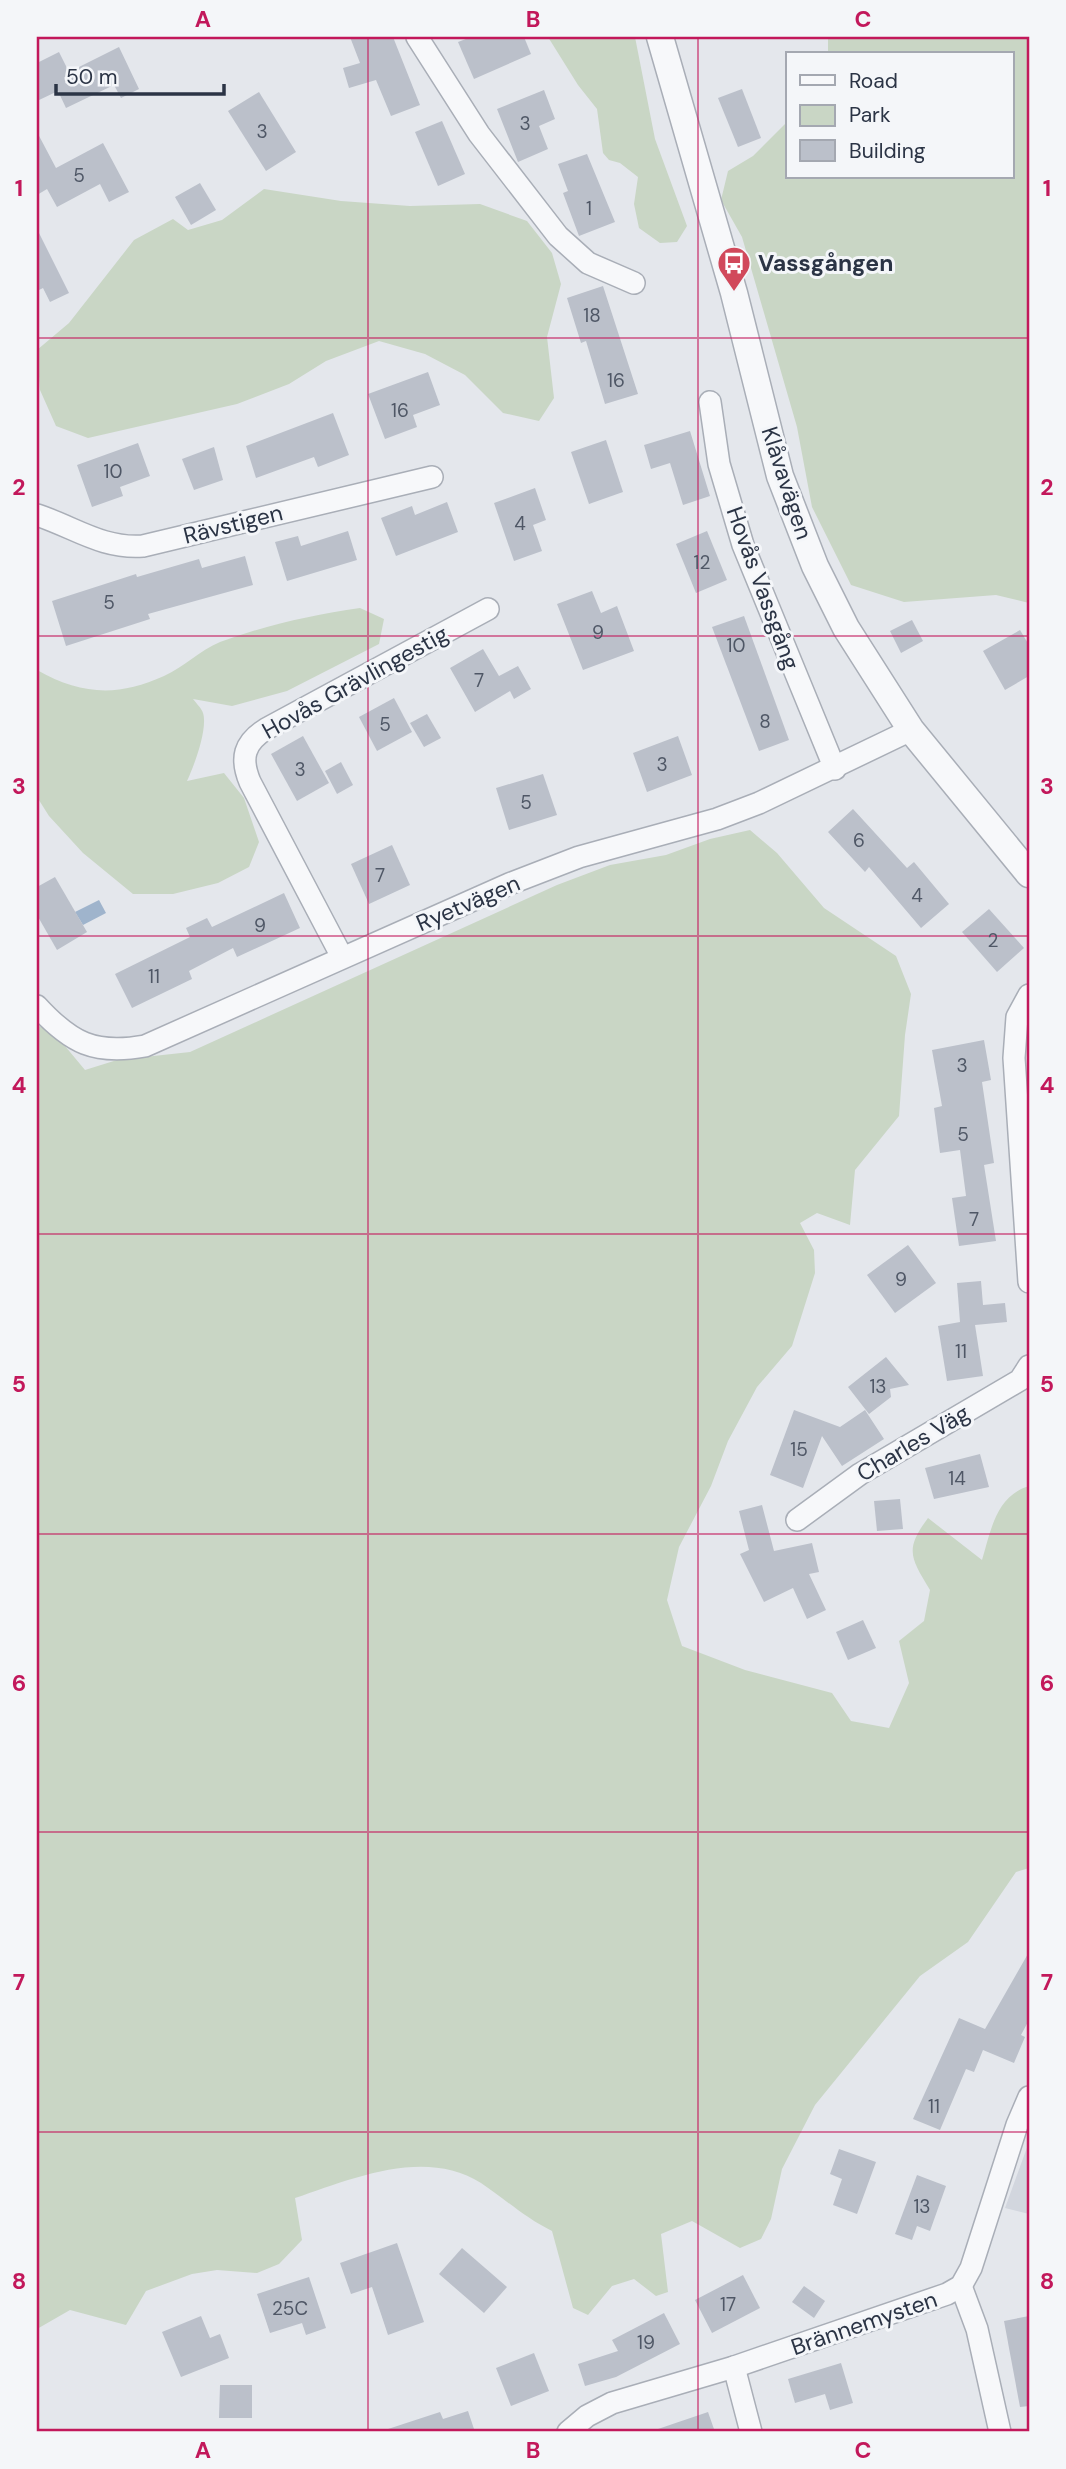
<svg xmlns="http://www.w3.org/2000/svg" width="1066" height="2469" font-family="'DM Sans',sans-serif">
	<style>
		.built { fill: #d2d6de }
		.green { fill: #c9d6c5 }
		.water { fill: #9fb4cc }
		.building { fill: #bbc0ca }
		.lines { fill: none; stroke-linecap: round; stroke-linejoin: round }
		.minor-casing { stroke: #a9aeb7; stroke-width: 24 }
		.tertiary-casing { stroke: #a9aeb7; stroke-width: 29 }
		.minor { stroke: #f7f8fa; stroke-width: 21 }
		.tertiary { stroke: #f7f8fa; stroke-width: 26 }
		.grid { fill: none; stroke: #c2185b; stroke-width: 2; stroke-opacity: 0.55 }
		.labels { text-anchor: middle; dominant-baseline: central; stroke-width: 6; stroke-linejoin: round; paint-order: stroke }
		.number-label { font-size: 19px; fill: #4f5766 }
		.poi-label { font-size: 23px; font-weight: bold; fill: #2b3445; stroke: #f4f6f9; text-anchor: start }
		.street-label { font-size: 23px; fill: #2b3445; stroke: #f4f6f9 }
		.neatline { fill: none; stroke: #c2185b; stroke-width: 2.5 }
		.grid-label { font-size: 23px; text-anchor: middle; font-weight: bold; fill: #c2185b }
	</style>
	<rect width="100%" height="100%" fill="#e4e7ec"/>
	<!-- built -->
	<path class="built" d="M1029 2142V2214L1005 2208Z"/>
	<!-- green -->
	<g class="green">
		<path d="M548 37H635L655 139 687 226 677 242 660 243 639 228 634 204 638 177 620 163 609 160 603 153 597 109 578 85Z"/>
		<path d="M828 37H1029V603L996 595 904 602 851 585 812 507 797 427 742 237 721 200 728 171 753 156 788 121V177H1012V54H828Z"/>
		<path d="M264 189 341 201 410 206 480 204 527 221 552 253 561 284 547 337 554 398 539 421 503 413 465 375 425 354 379 341 326 361 289 384 237 404 88 438 56 426 40 390 37 350 69 323 134 240 173 219 188 230 222 220Z"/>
		<path d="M360 608 384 619 379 644 287 691 232 706 193 699C196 703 202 709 203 713 208 729 194 766 187 781L224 773 244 798 259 842 249 867 218 883 173 894H133L83 853 49 816 37 797V670C81 695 118 697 164 676 184 667 200 650 220 642 266 625 312 615 360 608Z"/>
		<path d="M750 830 777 853 824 908 896 956 911 994 905 1035 899 1116 855 1170 850 1225 817 1213 800 1223 814 1250 815 1273 792 1346 757 1387 728 1441 711 1486 679 1547 667 1600 682 1646 745 1670 832 1693 851 1721 889 1728 909 1683 899 1641 924 1621 930 1590C911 1558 904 1550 928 1518L982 1560C991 1530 996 1496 1029 1486V1868L1016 1872 968 1942 920 1976 815 2105 782 2169 771 2219 761 2239 740 2248 692 2221 661 2234 668 2292 656 2296 634 2279 612 2286 588 2315 573 2308 552 2231C525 2218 505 2199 481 2183 425 2147 351 2179 295 2198L302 2240 279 2264 257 2273 217 2270 192 2274 146 2291 126 2325 70 2310 37 2329V1025L55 1034 85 1070 117 1060 190 1052 557 885 610 865 666 855 710 839Z"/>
	</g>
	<!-- water -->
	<path class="water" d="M99 900 106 913 83 925 75 912Z"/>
	<!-- building -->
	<g class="building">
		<path d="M350 37H393L420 105 391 116 376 80 349 88 343 68 360 63Z"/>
		<path d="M471 37H524L531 54 474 79 458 42Z"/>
		<path d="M119 47 139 89 121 98 114 85 66 108 58 91 37 101V63L59 52 69 72Z"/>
		<path d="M742 89 761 138 738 147 718 98Z"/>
		<path d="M544 90 555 119 539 126 548 149 518 162 497 109Z"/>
		<path d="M259 92 296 152 266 171 228 111Z"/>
		<path d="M442 121 465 174 438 186 415 132Z"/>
		<path d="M37 132 56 168 103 143 129 192 109 202 100 184 57 207 47 189 37 195Z"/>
		<path d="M587 154 615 222 579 236 563 193 568 191 558 164Z"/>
		<path d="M200 183 216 210 191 225 175 197Z"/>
		<path d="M37 229 69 293 50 302 43 288 37 291Z"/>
		<path d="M603 286 638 394 605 404 586 341 581 343 567 298Z"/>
		<path d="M428 372 440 405 413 415 417 427 385 439 368 394Z"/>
		<path d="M333 413 349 455 318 467 314 457 256 478 246 446Z"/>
		<path d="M690 431 710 496 683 505 670 463 651 469 644 445Z"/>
		<path d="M606 440 623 492 589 504 571 452Z"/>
		<path d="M138 443 150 476 120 487 123 496 92 507 77 465Z"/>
		<path d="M214 447 223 480 194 490 182 459Z"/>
		<path d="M535 488 546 520 533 525 542 551 514 561 494 503Z"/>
		<path d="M447 502 458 532 396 556 381 518 412 506 415 515Z"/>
		<path d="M348 531 357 560 287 581 275 542 298 536 301 546Z"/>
		<path d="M707 531 727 580 696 593 676 544Z"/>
		<path d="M245 556 253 585 148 614 150 619 66 646 52 601 136 574 137 577 199 559 202 568Z"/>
		<path d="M592 591 601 613 617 606 634 651 583 670 557 604Z"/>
		<path d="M744 616 789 740 759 751 712 627Z"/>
		<path d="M912 620 923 641 901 653 890 631Z"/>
		<path d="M1020 630 1029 645V676L1005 690 983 651Z"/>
		<path d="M483 649 499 676 518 666 531 689 514 699 510 691 475 712 450 668Z"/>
		<path d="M394 698 412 732 377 751 359 717Z"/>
		<path d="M427 714 441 738 424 747 410 723Z"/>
		<path d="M303 736 329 783 297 801 271 754Z"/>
		<path d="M678 736 692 775 647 792 633 753Z"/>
		<path d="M341 762 353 785 337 794 325 771Z"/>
		<path d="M543 774 557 815 509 830 496 788Z"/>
		<path d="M853 809 907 868 914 862 949 904 921 928 869 867 865 872 828 832Z"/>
		<path d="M392 845 410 885 369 904 351 864Z"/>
		<path d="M55 877 87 932 57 950 37 915V887Z"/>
		<path d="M284 893 300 928 237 957 233 948 189 971 192 979 132 1008 115 974 190 937 186 928 207 918 212 927Z"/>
		<path d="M989 909 1024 948 997 972 962 932Z"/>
		<path d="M984 1040 991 1080 982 1082 994 1163 984 1165 996 1241 959 1246 952 1198 966 1196 960 1150 940 1153 934 1108 942 1106 932 1050Z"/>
		<path d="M908 1245 936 1283 895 1313 867 1275Z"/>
		<path d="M981 1281 983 1305 1005 1303 1007 1322 975 1325 983 1376 947 1381 938 1326 960 1322 957 1283Z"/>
		<path d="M886 1357 909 1385 890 1389 891 1397 869 1414 848 1387Z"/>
		<path d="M794 1410 840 1427 865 1410 884 1439 842 1466 822 1436 803 1488 770 1475Z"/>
		<path d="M980 1454 989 1487 934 1499 925 1468Z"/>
		<path d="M900 1499 903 1529 877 1531 874 1501Z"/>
		<path d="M762 1505 774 1551 812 1543 819 1572 809 1574 826 1610 807 1619 793 1588 764 1602 740 1554 749 1550 739 1511Z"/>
		<path d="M863 1620 876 1648 848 1660 836 1632Z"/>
		<path d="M1029 1952V2020L1021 2035 1025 2037 1014 2063 983 2050 974 2072 966 2069 940 2130 913 2119 959 2018 985 2029Z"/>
		<path d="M839 2149 876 2162 857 2214 833 2205 842 2179 830 2174Z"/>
		<path d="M917 2175 946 2186 930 2231 917 2226 912 2240 895 2234Z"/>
		<path d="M397 2243 424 2322 388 2335 372 2287 351 2294 340 2263Z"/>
		<path d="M462 2248 507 2287 484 2313 439 2274Z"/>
		<path d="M743 2275 760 2308 712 2333 695 2300Z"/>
		<path d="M309 2277 326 2328 306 2335 302 2323 270 2333 257 2294Z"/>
		<path d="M804 2286 825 2301 814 2318 792 2302Z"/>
		<path d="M664 2313 680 2344 616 2377 585 2386 578 2364 618 2351 612 2340Z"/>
		<path d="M201 2316 210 2338 220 2334 229 2358 181 2377 162 2332Z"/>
		<path d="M1029 2316V2406L1020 2407 1004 2321Z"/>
		<path d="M534 2353 549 2391 511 2406 496 2368Z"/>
		<path d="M841 2363 853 2403 830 2410 825 2394 795 2403 788 2379Z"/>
		<path d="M220 2385H252V2418H219Z"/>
		<path d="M468 2411 475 2432H389L388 2429 440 2412 443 2419Z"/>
		<path d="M708 2412 715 2432H659L658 2429Z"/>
	</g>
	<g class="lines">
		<defs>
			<g id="minor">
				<path d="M417 37 479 134 558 236 588 263 634 283"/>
				<path d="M710 402 719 464 743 545 835 769"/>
				<path d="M37 515C74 527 102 549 143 546L432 477"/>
				<path d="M342 957 250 782C240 758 244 743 266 729L488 609"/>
				<path d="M1029 995 1017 1017 1014 1058 1029 1282"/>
				<path d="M37 1006C71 1043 94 1055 145 1046L509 884 579 857 717 819 759 803 911 730"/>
				<path d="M797 1520 860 1474 1020 1380 1029 1366"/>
				<path d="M961 2286 977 2329 1000 2432"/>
				<path d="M734 2367 751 2432"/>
				<path d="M568 2432 587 2416 612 2403 734 2367 947 2294 961 2286 971 2268 1017 2125 1029 2097"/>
			</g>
			<path id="tertiary" d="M660 37 734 293 780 476 815 566 846 628 911 730 1029 874"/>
		</defs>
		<!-- minor casing -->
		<use href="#minor" class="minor-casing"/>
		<!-- tertiary casing -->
		<use href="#tertiary" class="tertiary-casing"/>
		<!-- minor -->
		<use href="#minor" class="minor"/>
		<!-- tertiary -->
		<use href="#tertiary" class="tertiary"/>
	</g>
	<!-- grid -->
	<path class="grid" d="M368 37V2432M698 37V2432M37 338H1029M37 636H1029M37 936H1029M37 1234H1029M37 1534H1029M37 1832H1029M37 2132H1029"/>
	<!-- icons -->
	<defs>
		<symbol id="bus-pin" viewBox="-11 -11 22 30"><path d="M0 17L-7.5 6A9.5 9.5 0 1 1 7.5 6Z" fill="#d1495b" stroke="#f4f6f9"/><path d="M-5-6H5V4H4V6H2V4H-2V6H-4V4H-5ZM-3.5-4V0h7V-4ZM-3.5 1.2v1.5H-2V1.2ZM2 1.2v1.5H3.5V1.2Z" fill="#fff"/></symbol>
	</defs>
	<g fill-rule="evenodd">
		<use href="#bus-pin" x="715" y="244" width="38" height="52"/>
	</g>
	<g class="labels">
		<!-- number labels -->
		<g class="number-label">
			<text x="525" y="123">3</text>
			<text x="262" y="131">3</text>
			<text x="79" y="175">5</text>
			<text x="589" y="208">1</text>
			<text x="592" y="315">18</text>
			<text x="616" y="380">16</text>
			<text x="400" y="410">16</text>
			<text x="113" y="471">10</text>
			<text x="520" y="523">4</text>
			<text x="702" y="562">12</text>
			<text x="109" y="602">5</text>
			<text x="598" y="632">9</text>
			<text x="736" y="645">10</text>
			<text x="479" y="680">7</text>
			<text x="765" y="721">8</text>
			<text x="385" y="724">5</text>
			<text x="662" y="764">3</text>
			<text x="300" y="769">3</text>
			<text x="526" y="802">5</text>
			<text x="859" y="840">6</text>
			<text x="380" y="875">7</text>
			<text x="917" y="895">4</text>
			<text x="260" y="925">9</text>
			<text x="993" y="940">2</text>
			<text x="154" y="976">11</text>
			<text x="962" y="1065">3</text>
			<text x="963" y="1134">5</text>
			<text x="974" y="1219">7</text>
			<text x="901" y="1279">9</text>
			<text x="961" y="1351">11</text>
			<text x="878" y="1386">13</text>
			<text x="799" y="1449">15</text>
			<text x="957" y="1478">14</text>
			<text x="934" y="2106">11</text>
			<text x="922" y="2206">13</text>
			<text x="728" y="2304">17</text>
			<text x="290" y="2308">25C</text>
			<text x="646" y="2342">19</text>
		</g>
		<!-- poi labels -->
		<g class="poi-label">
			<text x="758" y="263">Vassgången</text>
		</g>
		<!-- street labels -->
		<g class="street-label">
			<text transform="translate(787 483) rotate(72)">Klåvavägen</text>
			<text transform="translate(233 524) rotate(-14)">Rävstigen</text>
			<text transform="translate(763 588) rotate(70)">Hovås Vassgång</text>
			<text transform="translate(355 682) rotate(-29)">Hovås Grävlingestig</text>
			<text transform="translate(468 903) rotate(-23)">Ryetvägen</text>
			<text transform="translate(913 1443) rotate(-31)">Charles Väg</text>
			<text transform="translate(864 2323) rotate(-19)">Brännemysten</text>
		</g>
	</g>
	<!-- border -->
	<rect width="1066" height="2469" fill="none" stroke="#f4f6f9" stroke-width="77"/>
	<!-- legend -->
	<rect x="786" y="52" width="228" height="126" fill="#f4f6f9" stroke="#a4a8b1" stroke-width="2"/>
	<rect x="800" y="75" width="35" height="10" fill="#f7f8fa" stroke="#a4a8b1" stroke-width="2"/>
	<text x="849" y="88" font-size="21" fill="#2b3445">Road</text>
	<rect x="800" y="105" width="35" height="21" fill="#c9d6c5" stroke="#a4a8b1" stroke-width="2"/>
	<text x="849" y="122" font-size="21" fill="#2b3445">Park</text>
	<rect x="800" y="140" width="35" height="21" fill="#bbc0ca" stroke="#a4a8b1" stroke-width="2"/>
	<text x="849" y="158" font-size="21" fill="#2b3445">Building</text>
	<!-- scale -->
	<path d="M56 84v10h168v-10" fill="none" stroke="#2b3445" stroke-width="3.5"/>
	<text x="66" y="84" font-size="21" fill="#2b3445" stroke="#f4f6f9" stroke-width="5" paint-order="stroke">50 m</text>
	<rect x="38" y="38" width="990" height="2392" class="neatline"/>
	<g class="grid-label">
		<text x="203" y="27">A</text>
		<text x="533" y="27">B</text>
		<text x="863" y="27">C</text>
		<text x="19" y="196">1</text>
		<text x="1047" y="196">1</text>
		<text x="19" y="495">2</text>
		<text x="1047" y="495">2</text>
		<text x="19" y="794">3</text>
		<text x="1047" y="794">3</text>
		<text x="19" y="1093">4</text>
		<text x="1047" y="1093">4</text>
		<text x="19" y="1392">5</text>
		<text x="1047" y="1392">5</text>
		<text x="19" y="1691">6</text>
		<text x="1047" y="1691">6</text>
		<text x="19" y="1990">7</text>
		<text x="1047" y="1990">7</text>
		<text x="19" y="2289">8</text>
		<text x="1047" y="2289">8</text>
		<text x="203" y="2458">A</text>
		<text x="533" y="2458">B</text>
		<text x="863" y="2458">C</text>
	</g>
</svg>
